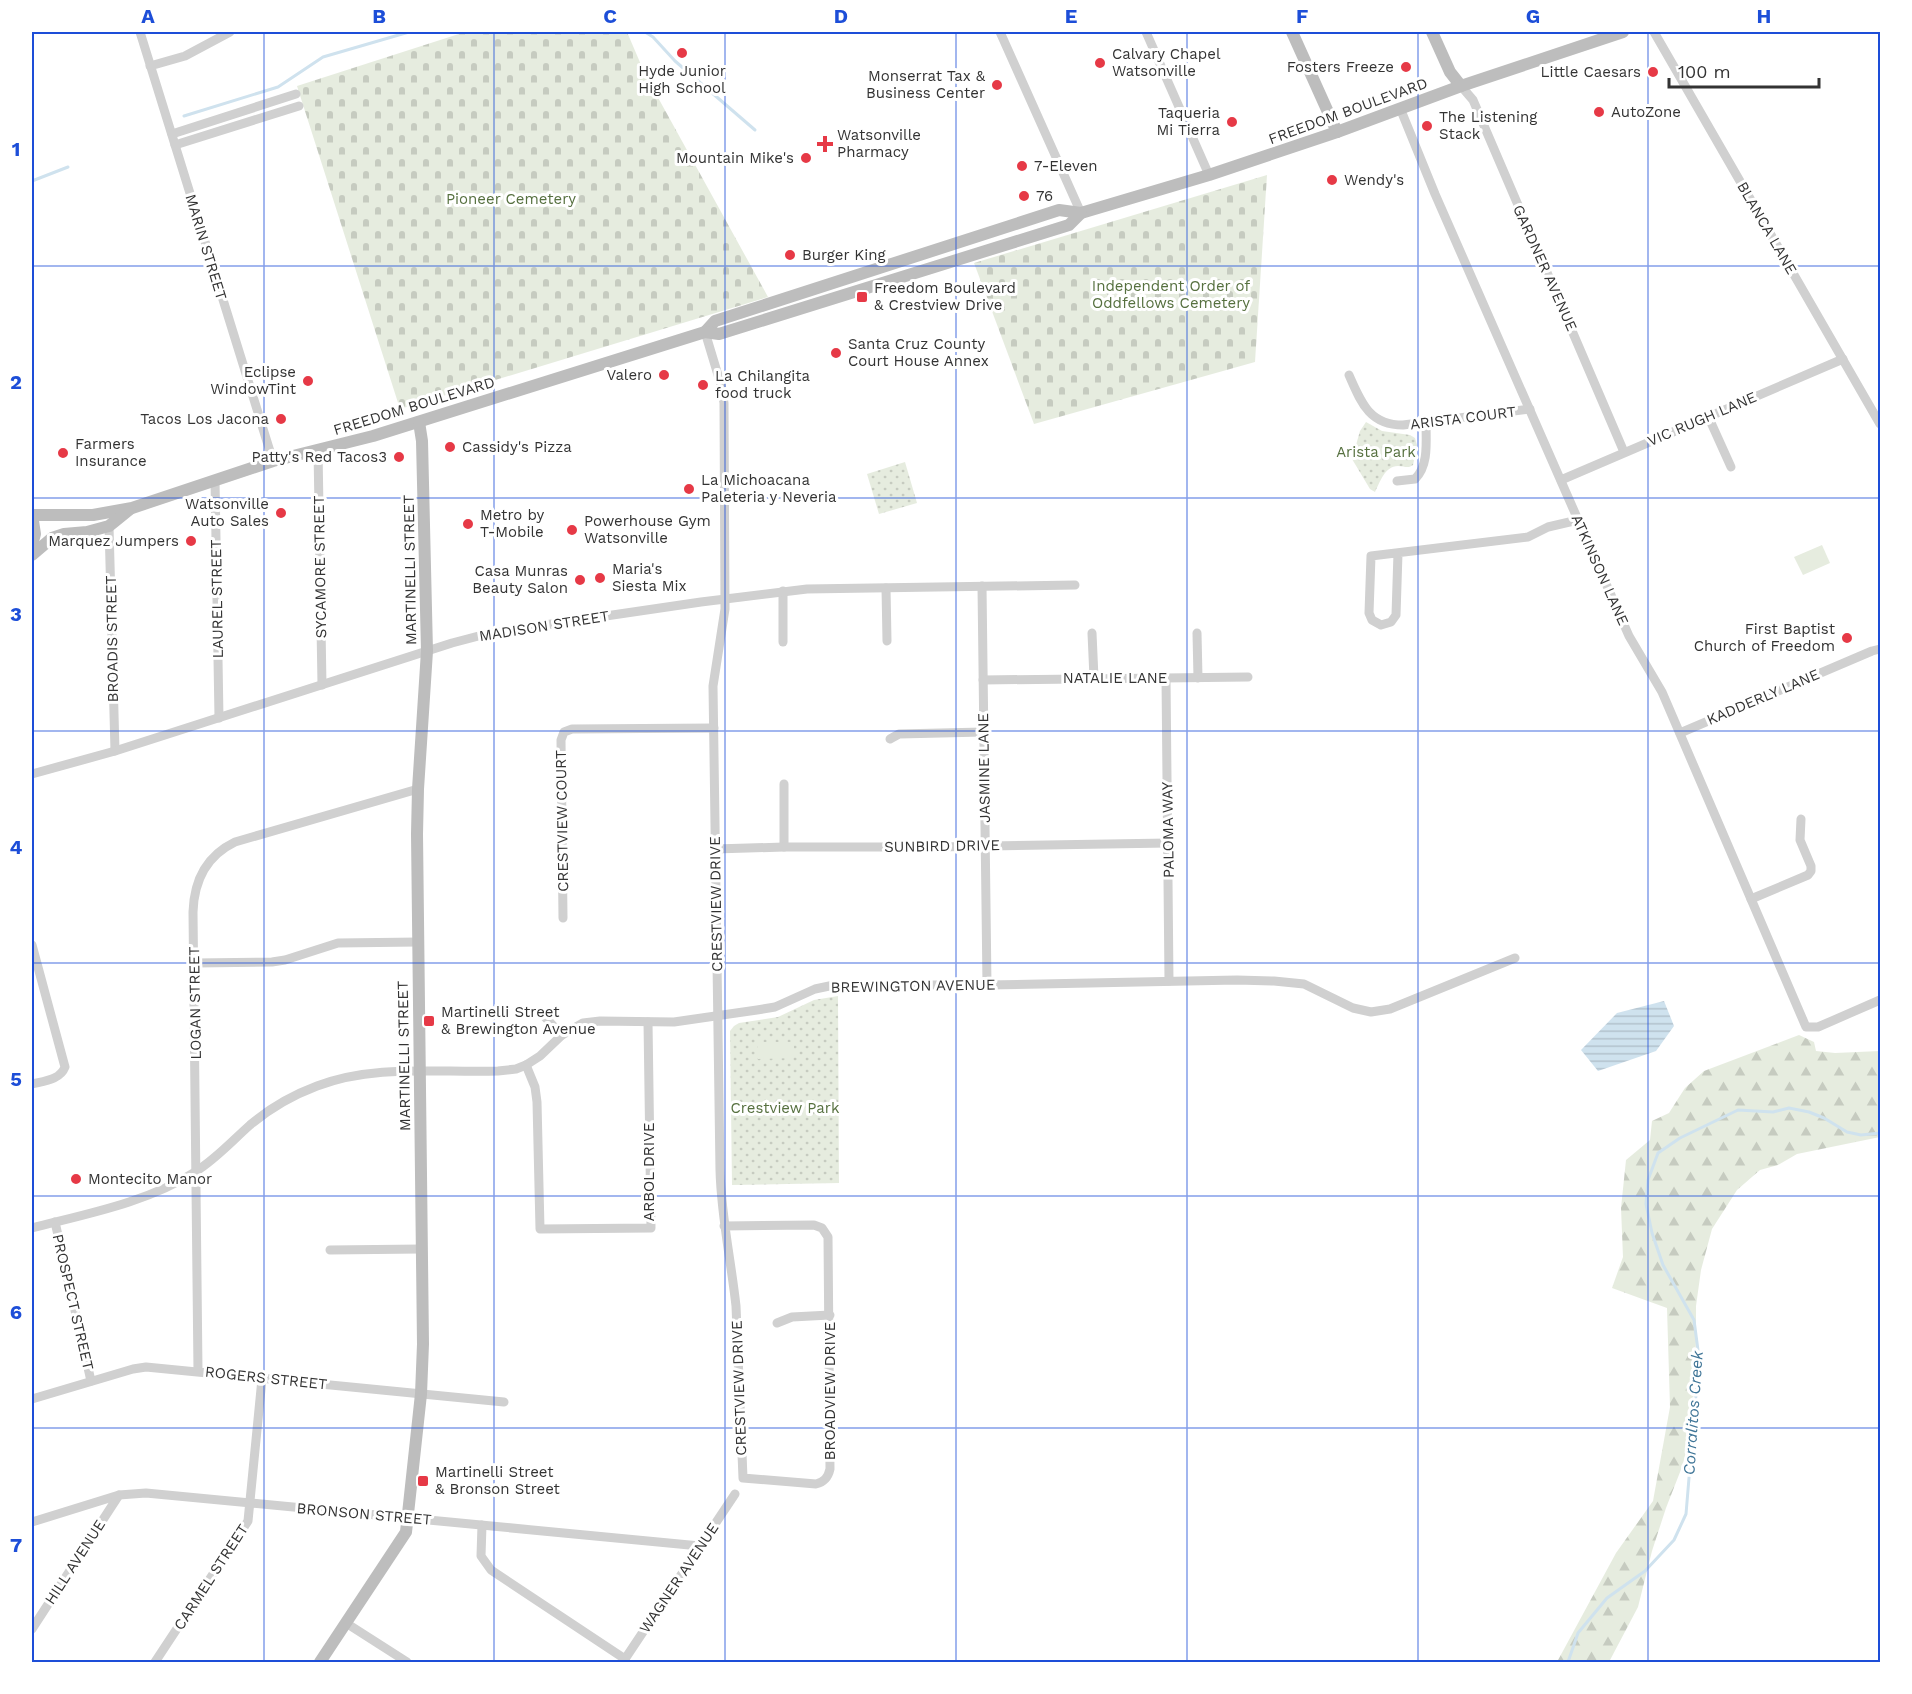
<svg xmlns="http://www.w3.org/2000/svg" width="1912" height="1694" font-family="'Work Sans',sans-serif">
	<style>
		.green { fill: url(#green-dots) }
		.forest { fill: url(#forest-firs) }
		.cemetery { fill: url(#cemetery-stones) }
		.pitch { fill: #e6ecdf }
		.water { fill: url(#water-rules) }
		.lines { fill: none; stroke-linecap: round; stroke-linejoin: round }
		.stream { stroke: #cfe2ee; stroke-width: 3 }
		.street { stroke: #d0d0d0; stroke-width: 9 }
		.secondary { stroke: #bdbdbd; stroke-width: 12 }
		.grid { fill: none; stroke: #1d4ed8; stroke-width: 1.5; stroke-opacity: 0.55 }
		.poi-dot { fill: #e63946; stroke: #fff; stroke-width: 2 }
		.labels { text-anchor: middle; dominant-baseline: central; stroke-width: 6; stroke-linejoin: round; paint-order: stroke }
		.poi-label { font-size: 15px; fill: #333; stroke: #fff; text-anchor: start }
		.street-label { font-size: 15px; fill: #333; stroke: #fff }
		.park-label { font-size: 15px; fill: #56703f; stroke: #fff }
		.water-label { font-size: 16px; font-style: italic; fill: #3f7597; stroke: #fff }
		.neatline { fill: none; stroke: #1d4ed8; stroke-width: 2 }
		.grid-label { font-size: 20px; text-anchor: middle; font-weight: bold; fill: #1d4ed8 }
	</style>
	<defs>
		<pattern id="green-dots" width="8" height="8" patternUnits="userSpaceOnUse" patternTransform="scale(1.5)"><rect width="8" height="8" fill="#e6ecdf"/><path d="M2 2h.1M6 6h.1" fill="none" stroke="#c6cbc0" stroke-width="1.8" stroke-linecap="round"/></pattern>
		<pattern id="forest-firs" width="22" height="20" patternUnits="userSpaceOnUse" patternTransform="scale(1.5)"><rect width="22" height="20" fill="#e6ecdf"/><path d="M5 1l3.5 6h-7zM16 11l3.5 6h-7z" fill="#c6cbc0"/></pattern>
		<pattern id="cemetery-stones" width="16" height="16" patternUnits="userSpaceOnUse" patternTransform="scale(1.5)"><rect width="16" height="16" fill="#e6ecdf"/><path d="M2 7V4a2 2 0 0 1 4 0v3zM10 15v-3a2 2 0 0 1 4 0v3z" fill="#c6cbc0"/></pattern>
		<pattern id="water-rules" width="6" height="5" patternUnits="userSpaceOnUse" patternTransform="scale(1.5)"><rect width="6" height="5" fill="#cfe2ee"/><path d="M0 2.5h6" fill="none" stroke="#b2c2cd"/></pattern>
	</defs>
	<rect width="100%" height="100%" fill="#fff"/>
	<!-- green -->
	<g class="green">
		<path d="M1366 422 1382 431 1410 435 1415 438 1417 445 1413 465C1407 469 1405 466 1398 466 1385 466 1380 482 1375 492L1370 489 1352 459 1360 431Z"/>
		<path d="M905 462 917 503 879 514 867 474Z"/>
		<path d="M838 996 839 1183 732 1185 730 1031 734 1026 739 1023 778 1017 814 1000Z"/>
	</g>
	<!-- forest -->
	<path class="forest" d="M1799 1035 1814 1042 1816 1051 1835 1053 1880 1051V1137L1797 1154 1778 1165 1760 1170 1737 1190 1712 1229 1701 1270 1696 1306V1341L1692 1430 1682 1467 1666 1508 1652 1551 1638 1607 1609 1662H1557L1616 1553 1653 1501 1670 1407 1667 1308 1612 1288 1623 1257 1621 1208 1626 1160 1650 1140 1652 1121 1669 1113 1685 1088 1704 1071Z"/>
	<!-- cemetery -->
	<g class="cemetery">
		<path d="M465 32H627L645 74 768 297 400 409 297 86Z"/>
		<path d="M1267 175 1255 362 1034 424 974 263Z"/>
	</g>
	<!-- pitch -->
	<g class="pitch">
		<path d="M1822 545 1830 563 1803 575 1794 557Z"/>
		<path d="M758 1042H794V1058L758 1059Z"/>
	</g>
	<!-- water -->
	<path class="water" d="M1664 1001 1674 1026 1656 1051 1598 1071 1581 1050 1617 1013Z"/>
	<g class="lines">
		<!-- stream -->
		<g class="stream">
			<path d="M645 32 653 37 675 61 755 130"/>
			<path d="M184 116 278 87 323 57 409 32"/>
			<path d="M32 181 68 167"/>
			<path d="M1568 1662 1578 1633 1607 1598 1645 1571 1674 1540 1686 1514 1699 1358 1694 1320 1663 1265 1652 1233 1646 1204 1648 1180 1658 1153 1680 1138 1738 1110 1773 1112 1789 1108 1809 1112 1824 1118 1847 1132 1861 1135 1880 1133"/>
		</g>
		<!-- street -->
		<g class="street">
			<path d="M140 32 273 461"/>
			<path d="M1000 32 1081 213"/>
			<path d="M1146 32 1209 175"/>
			<path d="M1654 32 1880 424"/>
			<path d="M150 66 185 56 230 32"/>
			<path d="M1461 86 1473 100 1624 452"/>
			<path d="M1400 108 1435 194 1629 636 1662 692 1806 1027H1818L1880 1000"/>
			<path d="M172 134 296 94"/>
			<path d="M175 145 299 106"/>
			<path d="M705 332 721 385 724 403 725 609 713 686 720 1170C721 1216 731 1260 736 1306L743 1478 816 1484C824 1482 828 1478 830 1469L828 1237 822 1228 814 1225 724 1226"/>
			<path d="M1349 375C1361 402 1369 425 1403 425L1530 409"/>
			<path d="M1708 416 1731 467"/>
			<path d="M318 450 322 685"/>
			<path d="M215 480 219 718"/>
			<path d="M1561 480 1843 359"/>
			<path d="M1397 481 1415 479C1429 465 1426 442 1426 423"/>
			<path d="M109 526 115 751"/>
			<path d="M1398 553 1396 615 1391 622 1381 625 1372 620 1369 613 1371 556 1528 537 1548 527 1578 520"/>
			<path d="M982 586 987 985"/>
			<path d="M886 588 887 641"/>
			<path d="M1092 633 1094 678"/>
			<path d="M1197 633 1198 678"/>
			<path d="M783 642V591"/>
			<path d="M1166 678 1169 981"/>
			<path d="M983 680 1248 677"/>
			<path d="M1680 733 1872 651 1880 649"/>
			<path d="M890 739 899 734 983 732"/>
			<path d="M32 774 115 751 452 643 490 633 701 602 807 589 1075 585"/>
			<path d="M784 847V784"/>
			<path d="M715 849 784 847H936L1168 843"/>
			<path d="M1751 899 1808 875 1811 871V866L1800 840 1801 819"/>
			<path d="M563 918 561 740 564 732 572 729 714 728"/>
			<path d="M32 945 65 1067C60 1080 44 1081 32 1084"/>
			<path d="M195 963 272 962 285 960 338 943 418 942"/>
			<path d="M541 1013 562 1035"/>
			<path d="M526 1065 535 1087 537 1102 540 1229 651 1228 648 1022"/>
			<path d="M55 1222 91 1381"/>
			<path d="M32 1228C86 1214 146 1203 195 1172 216 1159 232 1141 250 1125 270 1108 293 1095 317 1086 374 1064 438 1073 498 1071L516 1069 526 1065 540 1056 562 1035 583 1023 600 1021 674 1022 757 1010 775 1007 815 989 834 985H987L1237 980 1274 981 1304 984 1353 1008 1371 1012 1390 1009 1515 958"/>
			<path d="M330 1250 421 1249"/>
			<path d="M777 1323 792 1317 830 1315"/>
			<path d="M198 1371 193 912C194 881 206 856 235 842L418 789"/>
			<path d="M32 1399 133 1369 146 1367 504 1402"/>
			<path d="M32 1522 119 1495 146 1493 700 1546"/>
			<path d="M482 1525 481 1556 491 1570 625 1659"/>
			<path d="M346 1623 407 1662"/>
			<path d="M32 1629 119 1495"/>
			<path d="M155 1662 248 1521 262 1379"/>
			<path d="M623 1662 735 1494"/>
		</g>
		<!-- secondary -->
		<g class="secondary">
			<path d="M1292 32 1337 132"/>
			<path d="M1432 32 1450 72 1461 86"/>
			<path d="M705 332 715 321 1059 210 1081 213 1209 175 1337 132 1461 86 1623 32"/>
			<path d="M32 515H93L132 508 273 461 373 436 705 332 719 334 1069 225 1081 213"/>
			<path d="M32 545 35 534 32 515"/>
			<path d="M32 555 52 538 64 534 87 532 109 526 130 509"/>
			<path d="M320 1662 406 1532 421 1394 423 1344 417 834 418 789 427 651 422 441 419 422"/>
		</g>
	</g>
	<!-- grid -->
	<path class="grid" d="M264 32V1662M494 32V1662M725 32V1662M956 32V1662M1187 32V1662M1418 32V1662M1648 32V1662M32 266H1880M32 498H1880M32 731H1880M32 963H1880M32 1196H1880M32 1428H1880"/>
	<!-- markers -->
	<g class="poi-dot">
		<circle cx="682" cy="53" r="6"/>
		<circle cx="1100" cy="63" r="6"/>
		<circle cx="1406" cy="67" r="6"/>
		<circle cx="1653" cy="72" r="6"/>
		<circle cx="997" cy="85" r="6"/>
		<circle cx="1599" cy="112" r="6"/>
		<circle cx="1232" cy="122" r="6"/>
		<circle cx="1427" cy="126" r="6"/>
		<path d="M822 135h6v6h6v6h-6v6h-6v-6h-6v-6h6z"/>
		<circle cx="806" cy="158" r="6"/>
		<circle cx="1022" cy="166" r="6"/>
		<circle cx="1332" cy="180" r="6"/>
		<circle cx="1024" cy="196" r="6"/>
		<circle cx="790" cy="255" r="6"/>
		<rect x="856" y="291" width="12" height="12" rx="3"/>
		<circle cx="836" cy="353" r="6"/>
		<circle cx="664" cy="375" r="6"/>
		<circle cx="308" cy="381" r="6"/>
		<circle cx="703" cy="385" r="6"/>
		<circle cx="281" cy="419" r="6"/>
		<circle cx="450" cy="447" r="6"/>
		<circle cx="63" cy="453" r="6"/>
		<circle cx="399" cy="457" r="6"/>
		<circle cx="689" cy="489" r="6"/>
		<circle cx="281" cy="513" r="6"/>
		<circle cx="468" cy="524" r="6"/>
		<circle cx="572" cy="530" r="6"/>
		<circle cx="191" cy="541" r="6"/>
		<circle cx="600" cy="578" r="6"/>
		<circle cx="580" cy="580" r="6"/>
		<circle cx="1847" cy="638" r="6"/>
		<rect x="423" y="1015" width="12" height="12" rx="3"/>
		<circle cx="76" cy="1179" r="6"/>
		<rect x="417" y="1475" width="12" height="12" rx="3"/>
	</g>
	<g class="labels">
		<!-- poi labels -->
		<g class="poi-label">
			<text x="1112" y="54">Calvary Chapel<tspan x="1112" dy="17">Watsonville</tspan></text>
			<text x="1394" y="67" text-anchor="end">Fosters Freeze</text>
			<text x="682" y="71" text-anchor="middle">Hyde Junior<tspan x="682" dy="17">High School</tspan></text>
			<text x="1641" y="72" text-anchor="end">Little Caesars</text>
			<text x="985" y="76" text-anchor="end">Monserrat Tax &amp;<tspan x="985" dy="17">Business Center</tspan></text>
			<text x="1611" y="112">AutoZone</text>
			<text x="1220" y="113" text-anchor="end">Taqueria<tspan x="1220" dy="17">Mi Tierra</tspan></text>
			<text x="1439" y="117">The Listening<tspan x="1439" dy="17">Stack</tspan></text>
			<text x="837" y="135">Watsonville<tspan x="837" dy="17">Pharmacy</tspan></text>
			<text x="794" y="158" text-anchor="end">Mountain Mike's</text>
			<text x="1034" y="166">7-Eleven</text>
			<text x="1344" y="180">Wendy's</text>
			<text x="1036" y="196">76</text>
			<text x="802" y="255">Burger King</text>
			<text x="874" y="288">Freedom Boulevard<tspan x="874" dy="17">&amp; Crestview Drive</tspan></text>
			<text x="848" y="344">Santa Cruz County<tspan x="848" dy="17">Court House Annex</tspan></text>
			<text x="296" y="372" text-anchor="end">Eclipse<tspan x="296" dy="17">WindowTint</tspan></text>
			<text x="652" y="375" text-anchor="end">Valero</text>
			<text x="715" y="376">La Chilangita<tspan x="715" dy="17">food truck</tspan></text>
			<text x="269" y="419" text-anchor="end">Tacos Los Jacona</text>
			<text x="75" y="444">Farmers<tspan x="75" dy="17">Insurance</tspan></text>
			<text x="462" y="447">Cassidy's Pizza</text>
			<text x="387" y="457" text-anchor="end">Patty's Red Tacos3</text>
			<text x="701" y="480">La Michoacana<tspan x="701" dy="17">Paleteria y Neveria</tspan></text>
			<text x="269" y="504" text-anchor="end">Watsonville<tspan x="269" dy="17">Auto Sales</tspan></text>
			<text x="480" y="515">Metro by<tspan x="480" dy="17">T-Mobile</tspan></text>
			<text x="584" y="521">Powerhouse Gym<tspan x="584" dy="17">Watsonville</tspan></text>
			<text x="179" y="541" text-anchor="end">Marquez Jumpers</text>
			<text x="612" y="569">Maria's<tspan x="612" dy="17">Siesta Mix</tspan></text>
			<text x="568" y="571" text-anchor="end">Casa Munras<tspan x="568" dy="17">Beauty Salon</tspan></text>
			<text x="1835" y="629" text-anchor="end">First Baptist<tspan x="1835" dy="17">Church of Freedom</tspan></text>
			<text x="441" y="1012">Martinelli Street<tspan x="441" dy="17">&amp; Brewington Avenue</tspan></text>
			<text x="88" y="1179">Montecito Manor</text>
			<text x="435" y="1472">Martinelli Street<tspan x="435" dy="17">&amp; Bronson Street</tspan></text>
		</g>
		<!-- street labels -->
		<g class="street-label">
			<text transform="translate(1348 111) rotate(-20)">FREEDOM BOULEVARD</text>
			<text transform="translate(1767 228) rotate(60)">BLANCA LANE</text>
			<text transform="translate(206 247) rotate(73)">MARIN STREET</text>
			<text transform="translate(1545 268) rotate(66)">GARDNER AVENUE</text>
			<text transform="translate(414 406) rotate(-17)">FREEDOM BOULEVARD</text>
			<text transform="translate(1463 418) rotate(-7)">ARISTA COURT</text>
			<text transform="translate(1702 419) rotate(-23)">VIC RUGH LANE</text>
			<text transform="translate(320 567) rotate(-91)">SYCAMORE STREET</text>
			<text transform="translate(410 570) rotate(-91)">MARTINELLI STREET</text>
			<text transform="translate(1600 570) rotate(66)">ATKINSON LANE</text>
			<text transform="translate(217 599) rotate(-91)">LAUREL STREET</text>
			<text transform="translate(544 626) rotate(-9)">MADISON STREET</text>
			<text transform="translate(112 639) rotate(-91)">BROADIS STREET</text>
			<text x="1115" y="678">NATALIE LANE</text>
			<text transform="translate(1763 697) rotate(-23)">KADDERLY LANE</text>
			<text transform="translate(984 768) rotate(-91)">JASMINE LANE</text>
			<text transform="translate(562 821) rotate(-91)">CRESTVIEW COURT</text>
			<text transform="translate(1168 830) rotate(-91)">PALOMA WAY</text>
			<text transform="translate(942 846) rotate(-1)">SUNBIRD DRIVE</text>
			<text transform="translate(716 904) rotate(-91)">CRESTVIEW DRIVE</text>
			<text transform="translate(913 986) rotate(-1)">BREWINGTON AVENUE</text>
			<text transform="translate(195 1003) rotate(-91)">LOGAN STREET</text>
			<text transform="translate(404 1056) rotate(-91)">MARTINELLI STREET</text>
			<text transform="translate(649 1172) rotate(-90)">ARBOL DRIVE</text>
			<text transform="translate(73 1302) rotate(77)">PROSPECT STREET</text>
			<text transform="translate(266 1378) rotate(6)">ROGERS STREET</text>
			<text transform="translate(739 1388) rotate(-92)">CRESTVIEW DRIVE</text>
			<text transform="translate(830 1391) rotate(-90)">BROADVIEW DRIVE</text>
			<text transform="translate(364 1514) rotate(5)">BRONSON STREET</text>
			<text transform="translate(75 1562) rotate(-57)">HILL AVENUE</text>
			<text transform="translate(211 1577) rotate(-57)">CARMEL STREET</text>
			<text transform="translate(679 1578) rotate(-56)">WAGNER AVENUE</text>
		</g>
		<!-- park labels -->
		<g class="park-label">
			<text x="511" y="199">Pioneer Cemetery</text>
			<text x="1171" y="286">Independent Order of<tspan x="1171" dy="17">Oddfellows Cemetery</tspan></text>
			<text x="1376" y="452">Arista Park</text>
			<text x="785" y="1108">Crestview Park</text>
		</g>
		<!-- water labels -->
		<g class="water-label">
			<text transform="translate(1693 1413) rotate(-86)">Corralitos Creek</text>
		</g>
	</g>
	<!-- border -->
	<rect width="1912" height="1694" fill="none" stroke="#ffffff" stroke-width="66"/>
	<!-- scale -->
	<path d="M1669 78v9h150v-9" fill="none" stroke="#333333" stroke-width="3"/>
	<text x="1678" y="78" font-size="18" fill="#333333" stroke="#ffffff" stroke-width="4.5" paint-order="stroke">100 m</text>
	<rect x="33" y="33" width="1846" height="1628" class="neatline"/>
	<g class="grid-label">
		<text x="148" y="23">A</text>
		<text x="379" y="23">B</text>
		<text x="610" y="23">C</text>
		<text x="841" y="23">D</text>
		<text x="1071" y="23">E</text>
		<text x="1302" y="23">F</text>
		<text x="1533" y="23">G</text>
		<text x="1764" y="23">H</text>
		<text x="16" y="156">1</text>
		<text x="16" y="389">2</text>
		<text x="16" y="621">3</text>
		<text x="16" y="854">4</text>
		<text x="16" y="1086">5</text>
		<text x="16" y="1319">6</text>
		<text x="16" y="1552">7</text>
	</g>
</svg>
